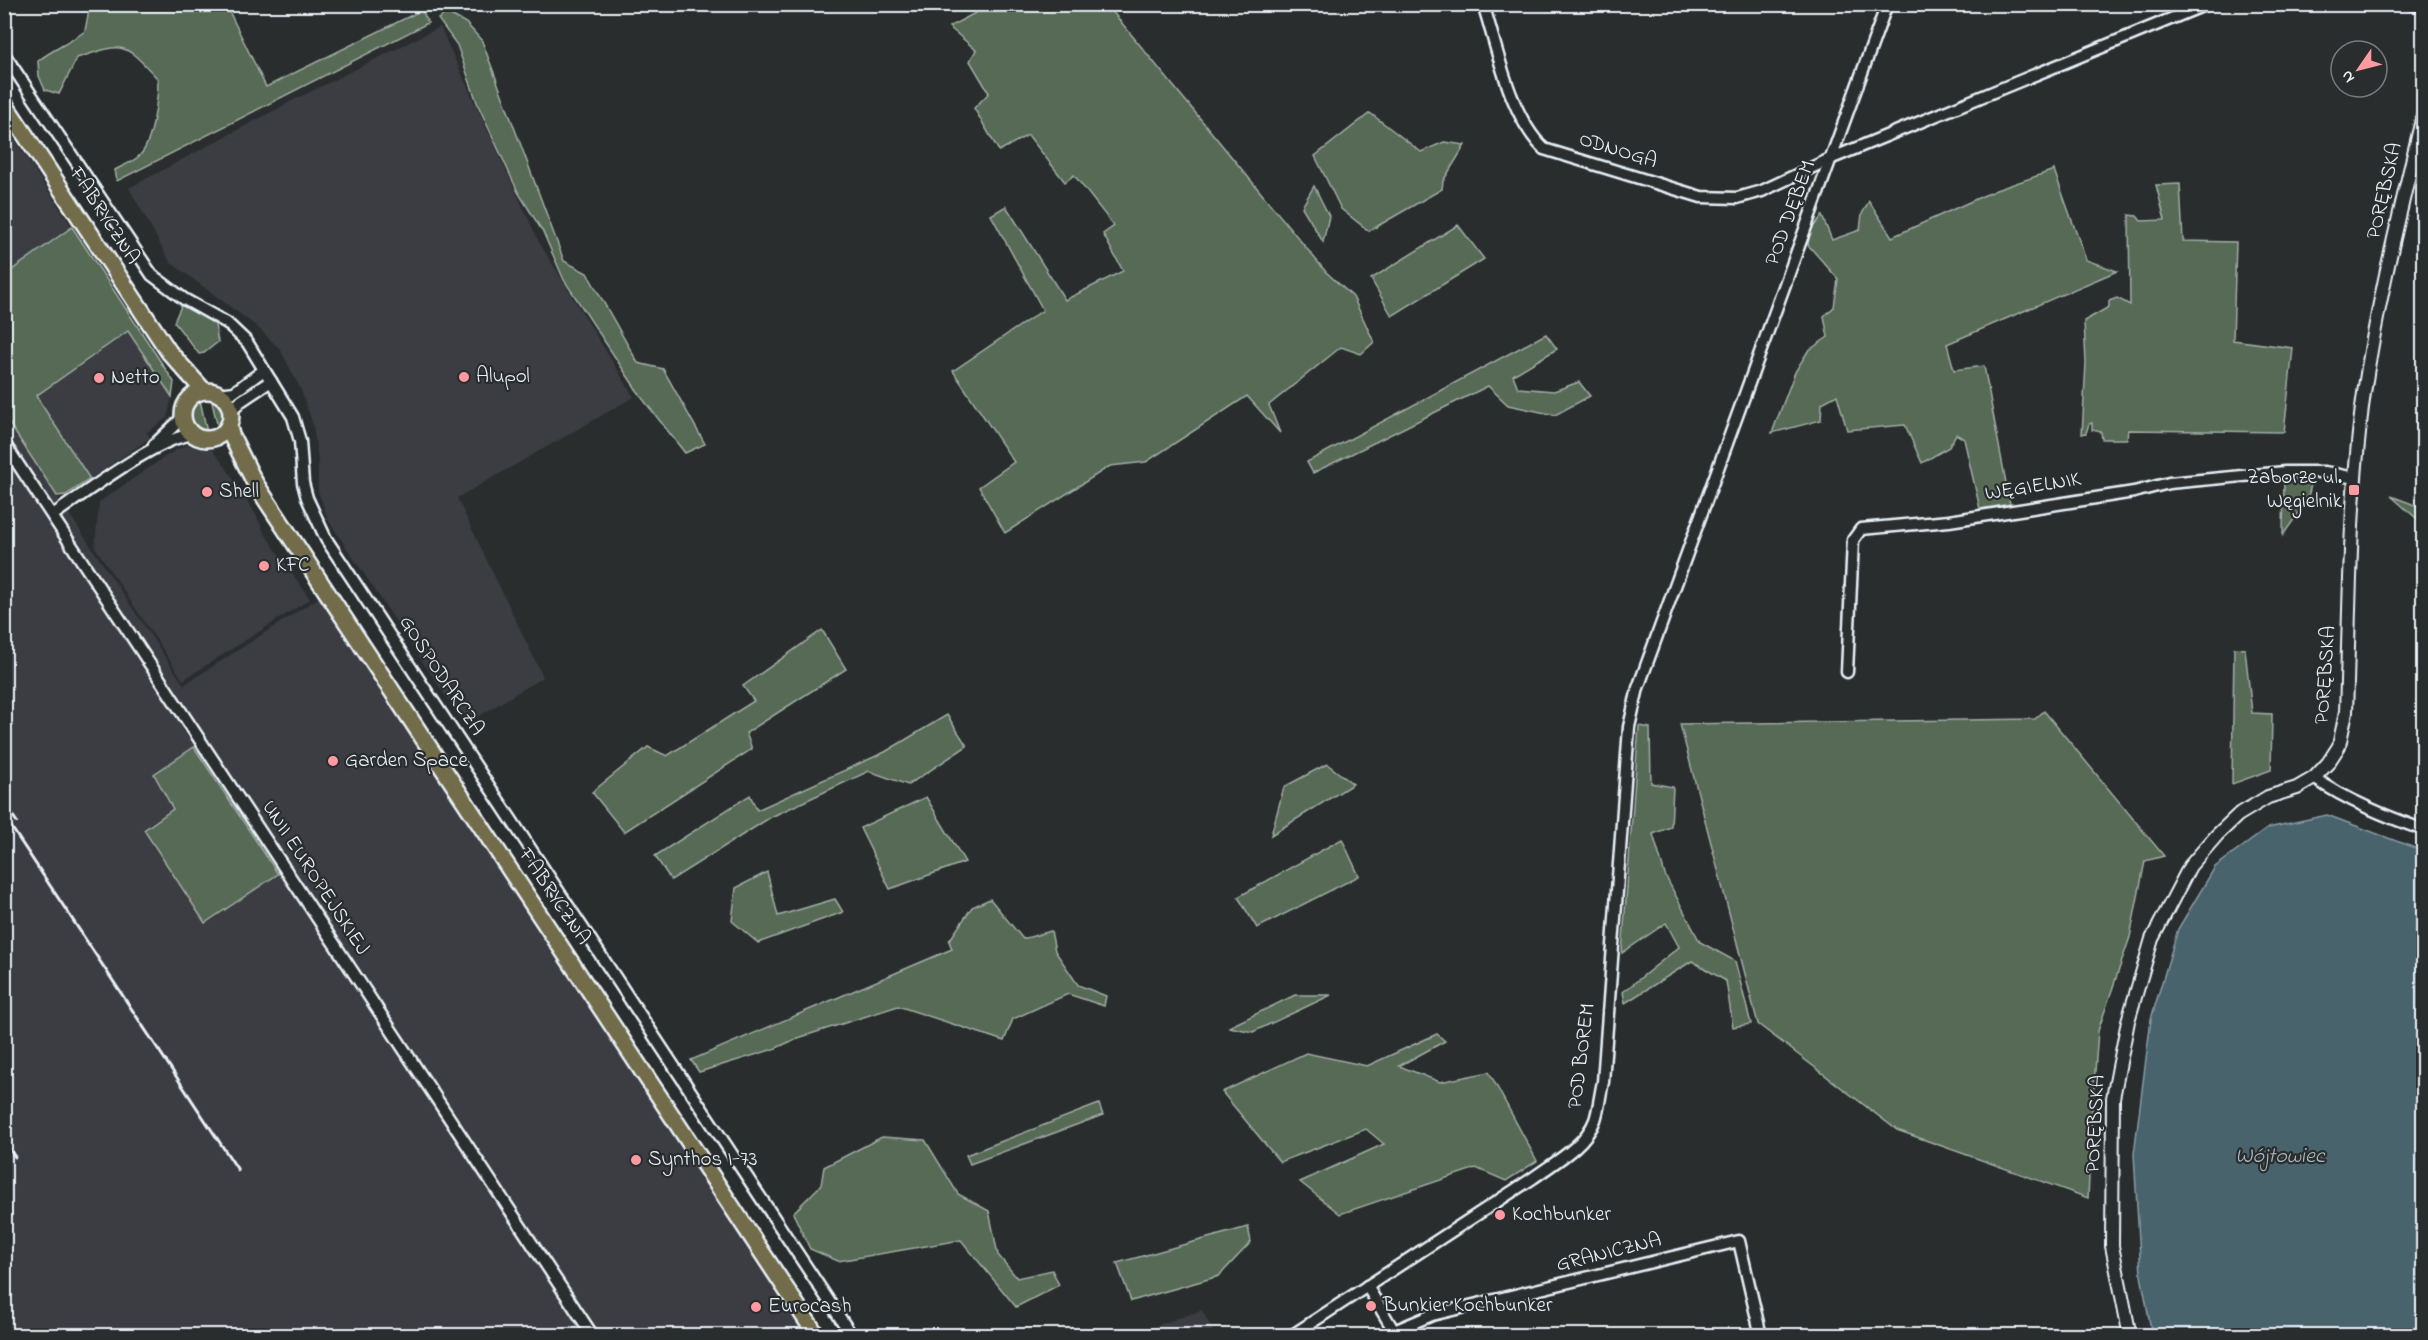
<svg xmlns="http://www.w3.org/2000/svg" width="2428" height="1340" font-family="'Indie Flower',sans-serif">
	<style>
		.built { fill: #3b3c42 }
		.green { fill: #576a54; stroke: #a0aea6; stroke-width: 1.5 }
		.water { fill: #48646d; stroke: #889ca5; stroke-width: 1.5 }
		.lines { fill: none; stroke-linecap: round; stroke-linejoin: round }
		.minor-casing { stroke: #e8f1f8; stroke-width: 15 }
		.tertiary-casing { stroke: #e8f1f8; stroke-width: 16 }
		.primary-casing { stroke: #e8f1f8; stroke-width: 20 }
		.minor { stroke: #2a2d2e; stroke-width: 10 }
		.tertiary { stroke: #2a2d2e; stroke-width: 12 }
		.primary { stroke: #726c4b; stroke-width: 15 }
		.rail { stroke: #e8f1f8; stroke-width: 3 }
		.poi-dot { fill: #ff9aa2; stroke: #2a2d2e; stroke-width: 2 }
		.labels { text-anchor: middle; dominant-baseline: central; stroke-width: 4.5; stroke-linejoin: round; paint-order: stroke }
		.street-label { font-size: 21px; fill: #e8f1f8; stroke: #2a2d2e }
		.poi-label { font-size: 21px; fill: #e8f1f8; stroke: #2a2d2e; text-anchor: start }
		.water-label { font-size: 22px; font-style: italic; fill: #a8b9c0; stroke: #2a2d2e }
	</style>
	<rect width="100%" height="100%" fill="#2a2d2e"/>
	<filter id="ink" filterUnits="userSpaceOnUse"><feTurbulence type="fractalNoise" baseFrequency=".0167" numOctaves="2"/><feDisplacementMap in="SourceGraphic" scale="12" xChannelSelector="R" yChannelSelector="G"/><feConvolveMatrix kernelMatrix="1 2 1 2 8 2 1 2 1" color-interpolation-filters="sRGB"/></filter>
	<g filter="url(#ink)">
		<!-- built -->
		<g class="built">
			<path d="M440 27 539 242 634 397 457 498 543 677 465 725 328 520 318 491V460L313 425 301 390 280 349 256 326 170 262 129 188 288 103Z"/>
			<path d="M5 125 72 227 5 275H4Z"/>
			<path d="M128 331 172 397 167 418 147 432 150 438 90 479 35 397Z"/>
			<path d="M4 417 184 685 320 597 805 1335H5Z"/>
			<path d="M187 445 212 450 225 466 255 513 265 534 310 599 183 680 95 547 99 502 175 450Z"/>
			<path d="M1202 1310 1215 1335H1129Z"/>
		</g>
		<!-- green -->
		<g class="green">
			<path d="M90 5H226L266 87 422 10 428 23 117 181 115 170C122 166 133 162 139 156 153 144 158 97 158 79 123 42 126 42 77 58L59 94 45 90 39 76 38 61C53 49 70 43 85 31Z"/>
			<path d="M990 5H1107L1326 272 1353 297 1374 342 1361 354 1341 347 1269 405 1280 433 1247 396 1146 462 1110 466 1005 533 979 487 1014 462 953 371 1043 310 991 215 1006 206 1065 300 1123 271 1103 234 1114 226 1074 175 1065 182 1028 135 999 151 974 108 989 93 970 61 976 50 949 27Z"/>
			<path d="M447 13 466 23 482 41 564 261 587 273 638 363 663 369 705 444 685 453 642 398 564 280 543 232 518 192 478 105 457 45 438 19Z"/>
			<path d="M1370 113 1421 152 1444 142 1465 145 1443 181 1442 189 1369 231 1341 209 1315 156Z"/>
			<path d="M2054 170 2086 260 2117 271 1947 344 1954 370 1984 366 2010 504 1980 509 1964 439 1956 434 1949 447 1922 463 1905 425 1847 430 1837 395 1822 403 1821 420 1772 433 1795 372 1808 351 1828 337 1824 316 1834 307 1838 279 1808 245 1810 231 1822 216 1832 240 1860 230 1862 214 1869 201 1892 237 1996 190Z"/>
			<path d="M2180 184 2183 241 2236 242 2233 340 2293 348 2284 432 2128 430 2127 439H2102L2101 432 2092 430V423L2089 424 2086 433 2082 434 2086 363 2084 321 2109 307V301L2117 298 2130 305 2129 215 2137 216 2141 221 2165 220 2156 185Z"/>
			<path d="M1314 186 1329 216 1323 242 1302 207Z"/>
			<path d="M1458 225 1484 259 1392 316 1371 279Z"/>
			<path d="M72 227 174 382 172 397 128 331 36 396 90 479 66 495 57 496 5 417V275Z"/>
			<path d="M181 306 194 308 215 325 218 342 204 353 199 354 174 322Z"/>
			<path d="M1546 334 1557 349 1513 375 1518 388 1554 391 1579 382 1590 396 1555 415 1508 405 1488 386 1313 473 1307 462Z"/>
			<path d="M211 398C224 404 228 417 218 428Z"/>
			<path d="M200 400 207 432C191 428 183 409 200 400Z"/>
			<path d="M2292 477H2313L2307 501 2283 535 2284 480Z"/>
			<path d="M2391 496 2423 508V524Z"/>
			<path d="M822 630 846 669 746 733 752 749 624 832 592 792 648 747 667 756 754 701 743 686Z"/>
			<path d="M2234 648 2245 649 2252 713 2272 714 2271 770 2232 784Z"/>
			<path d="M2044 711 2164 856 2145 861 2130 937 2098 1031 2092 1112 2088 1198 1897 1130 1758 1024 1680 724 2035 719Z"/>
			<path d="M947 715 967 746 908 785 869 771 771 817 671 880 655 856 750 795 757 810 885 752Z"/>
			<path d="M1639 726 1650 728 1651 783 1673 787 1671 827 1653 834 1665 875 1700 942 1735 961 1751 1024 1733 1027 1726 981 1692 961 1625 1003 1623 992 1679 947 1666 923 1622 953Z"/>
			<path d="M194 747 278 874 205 923 144 830 173 809 154 774Z"/>
			<path d="M1327 764 1353 784 1271 835 1284 787Z"/>
			<path d="M926 797 965 862 890 889 860 828Z"/>
			<path d="M1342 839 1359 876 1257 928 1238 897Z"/>
			<path d="M767 872 778 916 835 899 843 912 758 943 732 921 736 888Z"/>
			<path d="M990 899 1023 939 1051 931 1055 951 1078 985 1106 996 1104 1006 1068 994 1013 1019 1004 1041 898 1006 798 1038 774 1049 699 1072 691 1060 952 949 949 941 972 907Z"/>
			<path d="M1295 995H1331L1253 1032 1229 1027Z"/>
			<path d="M1437 1034 1445 1041 1399 1066 1440 1082 1489 1072 1537 1161 1506 1181 1476 1168 1340 1214 1300 1182 1384 1144 1366 1129 1280 1162 1222 1092 1306 1053 1367 1066Z"/>
			<path d="M1099 1104 1103 1115 970 1164 966 1155Z"/>
			<path d="M882 1137 925 1140 958 1194 989 1211 998 1255 1017 1278 1052 1270 1059 1285 1016 1307 961 1240 838 1261 810 1249 793 1213 821 1185 824 1167Z"/>
			<path d="M1248 1227 1251 1242 1219 1276 1131 1301 1117 1263Z"/>
		</g>
		<!-- water -->
		<path class="water" d="M2327 815 2423 851V1335H2152L2141 1275 2134 1154 2151 1019 2178 929 2215 867 2268 828Z"/>
		<g class="lines">
			<defs>
				<g id="minor">
					<path d="M1483 4C1498 50 1509 115 1544 149L1701 197 1737 198 1762 191 1830 159 2207 4"/>
					<path d="M2410 4 2424 6"/>
					<path d="M4 54 152 275 184 299 227 323 247 342 293 417 300 441 303 483 307 498 326 539 852 1336"/>
					<path d="M219 394 234 392 264 370"/>
					<path d="M231 412 241 401 271 381"/>
					<path d="M4 443 593 1336"/>
					<path d="M154 445 179 421 183 414"/>
					<path d="M53 515C81 496 162 434 193 435"/>
					<path d="M1847 672 1853 540 1861 529 1949 521 2134 492 2169 483 2285 472H2325L2355 478"/>
					<path d="M2314 778C2348 801 2385 816 2424 830"/>
					<path d="M1367 1286 1397 1336"/>
					<path d="M1394 1331 1432 1315 1739 1241 1761 1336"/>
					<path d="M1291 1336 1533 1178C1555 1162 1585 1146 1595 1120 1599 1108 1600 1094 1603 1082L1629 727 1638 688 1887 4"/>
				</g>
				<path id="tertiary" d="M2130 1336 2112 1246 2113 1098 2128 1021 2152 939 2190 866 2217 835 2238 815 2268 797 2297 788 2314 778 2328 763 2339 746 2346 712C2350 606 2349 498 2364 393 2378 298 2402 205 2424 111"/>
				<g id="primary">
					<path d="M4 103 169 352 204 391"/>
					<circle cx="207" cy="415" r="24"/>
					<path d="M229 427 231 435 255 483 817 1336"/>
				</g>
			</defs>
			<!-- minor casing -->
			<use href="#minor" class="minor-casing"/>
			<!-- tertiary casing -->
			<use href="#tertiary" class="tertiary-casing"/>
			<!-- primary casing -->
			<use href="#primary" class="primary-casing"/>
			<!-- minor -->
			<use href="#minor" class="minor"/>
			<!-- tertiary -->
			<use href="#tertiary" class="tertiary"/>
			<!-- primary -->
			<use href="#primary" class="primary"/>
			<!-- rail -->
			<g class="rail">
				<path d="M4 803 17 822"/>
				<path d="M4 816 238 1170"/>
				<path d="M4 1141 15 1157"/>
			</g>
		</g>
	</g>
	<!-- markers -->
	<g class="poi-dot">
		<circle cx="464" cy="377" r="6"/>
		<circle cx="99" cy="378" r="6"/>
		<rect x="2348" y="484" width="12" height="12" rx="3"/>
		<circle cx="207" cy="492" r="6"/>
		<circle cx="264" cy="566" r="6"/>
		<circle cx="333" cy="761" r="6"/>
		<circle cx="636" cy="1160" r="6"/>
		<circle cx="1500" cy="1215" r="6"/>
		<circle cx="1371" cy="1306" r="6"/>
		<circle cx="756" cy="1307" r="6"/>
	</g>
	<g class="labels">
		<!-- street labels -->
		<g class="street-label">
			<text transform="translate(1618 151) rotate(17)">ODNOGA</text>
			<text transform="translate(2385 191) rotate(-77)">PORĘBSKA</text>
			<text transform="translate(1791 213) rotate(-70)">POD DĘBEM</text>
			<text transform="translate(104 216) rotate(57)">FABRYCZNA</text>
			<text transform="translate(2033 487) rotate(-9)">WĘGIELNIK</text>
			<text transform="translate(2326 675) rotate(-86)">PORĘBSKA</text>
			<text transform="translate(441 676) rotate(57)">GOSPODARCZA</text>
			<text transform="translate(315 878) rotate(57)">UNII EUROPEJSKIEJ</text>
			<text transform="translate(554 897) rotate(56)">FABRYCZNA</text>
			<text transform="translate(1582 1056) rotate(-83)">POD BOREM</text>
			<text transform="translate(2096 1124) rotate(-87)">PORĘBSKA</text>
			<text transform="translate(1609 1253) rotate(-14)">GRANICZNA</text>
		</g>
		<!-- poi labels -->
		<g class="poi-label">
			<text x="476" y="377">Alupol</text>
			<text x="111" y="378">Netto</text>
			<text x="2342" y="478" text-anchor="end">Zaborze ul.<tspan x="2342" dy="24">Węgielnik</tspan></text>
			<text x="219" y="492">Shell</text>
			<text x="276" y="566">KFC</text>
			<text x="345" y="761">Garden Space</text>
			<text x="648" y="1160">Synthos I-73</text>
			<text x="1512" y="1215">Kochbunker</text>
			<text x="1383" y="1306">Bunkier Kochbunker</text>
			<text x="768" y="1307">Eurocash</text>
		</g>
		<!-- water labels -->
		<g class="water-label">
			<text x="2280" y="1157">Wójtowiec</text>
		</g>
	</g>
	<!-- margin -->
	<rect width="2428" height="1340" fill="none" stroke="#2a2d2e" stroke-width="24"/>
	<rect x="12" y="12" width="2404" height="1316" fill="none" stroke="#e8f1f8" stroke-width="2" filter="url(#ink)"/>
	<!-- north arrow -->
	<g transform="translate(2359 69) rotate(235)"><circle r="28" fill="#2a2d2e" stroke="#767b7f" stroke-width="1.5"/>
	<path d="M0-4.5L10 22L0 15L-10 22Z" fill="#ff9aa2"/>
	<text y="-9" font-size="16" font-weight="bold" text-anchor="middle" fill="#e8f1f8">N</text>
	</g>
</svg>
